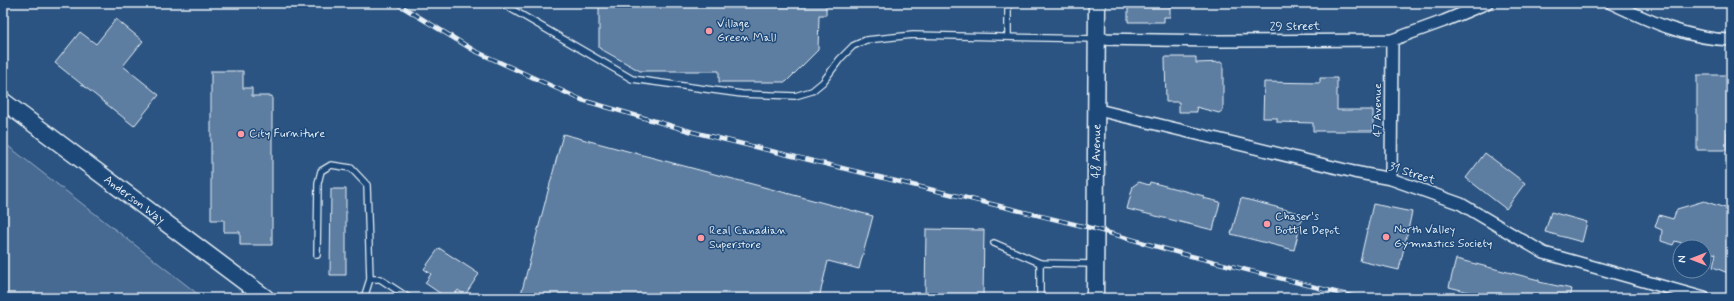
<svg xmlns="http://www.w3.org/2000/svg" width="1734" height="301" font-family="Mynerve,sans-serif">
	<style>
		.green { fill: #476b93; stroke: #98aec6 }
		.building { fill: #5d7da1; stroke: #e8f1f8 }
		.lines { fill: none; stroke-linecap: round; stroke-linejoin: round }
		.lane-casing { stroke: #e8f1f8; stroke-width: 8 }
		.street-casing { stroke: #e8f1f8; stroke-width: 14 }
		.secondary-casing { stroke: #e8f1f8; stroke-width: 19 }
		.lane { stroke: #1f4a7a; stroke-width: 5.5 }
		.street { stroke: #1f4a7a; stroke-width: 11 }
		.secondary { stroke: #1f4a7a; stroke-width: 16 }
		.rail-casing { stroke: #e8f1f8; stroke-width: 4.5 }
		.rail { stroke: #1f4a7a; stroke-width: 3; stroke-dasharray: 9; stroke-linecap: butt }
		.poi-dot { fill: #ff9aa2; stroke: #1f4a7a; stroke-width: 1.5 }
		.labels { text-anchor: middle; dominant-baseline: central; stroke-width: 3; stroke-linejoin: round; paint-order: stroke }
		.poi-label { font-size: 12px; fill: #e8f1f8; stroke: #1f4a7a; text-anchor: start }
		.street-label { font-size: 12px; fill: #e8f1f8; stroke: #1f4a7a }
	</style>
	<rect width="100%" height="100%" fill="#2b5482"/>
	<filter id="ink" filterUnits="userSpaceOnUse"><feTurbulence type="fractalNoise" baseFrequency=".025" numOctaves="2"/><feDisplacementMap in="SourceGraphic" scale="8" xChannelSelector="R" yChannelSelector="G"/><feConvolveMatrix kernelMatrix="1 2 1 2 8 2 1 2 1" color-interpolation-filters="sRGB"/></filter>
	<g filter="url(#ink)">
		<!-- green -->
		<path class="green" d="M3 142 203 298H3Z"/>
		<!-- building -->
		<g class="building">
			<path d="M599 3H826V15H819L818 50 786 82H719V71H640L599 48Z"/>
			<path d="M1128 3H1170V17H1164V22H1128Z"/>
			<path d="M116 19 143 41 123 66 159 95 134 126 55 63 80 32 96 44Z"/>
			<path d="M1165 57H1196V63L1223 62V110L1219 113 1196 107 1197 112H1179V102H1166Z"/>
			<path d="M211 71H243V88H252V96H272V245H240V232H224V220H211Z"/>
			<path d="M1697 75H1731V132H1727V150H1697Z"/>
			<path d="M1320 78H1337V110H1373V131H1313V123L1277 122V118H1263L1264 82 1320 83Z"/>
			<path d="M563 134 873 216 859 269 828 261 819 298H520Z"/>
			<path d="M1485 153 1525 183 1506 209 1466 178Z"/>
			<path d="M1139 182 1149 185 1150 182 1204 196 1203 198 1220 202 1213 230 1127 209 1133 186Z"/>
			<path d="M331 189H346V275H330Z"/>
			<path d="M1241 198 1303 214 1294 250 1231 234Z"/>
			<path d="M1704 201 1731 210V265L1728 273 1713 267 1716 254 1704 250V247H1695L1675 241 1673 245 1661 241 1662 230 1655 227 1659 215 1673 219 1677 209Z"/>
			<path d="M1373 204 1412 212 1399 270 1360 261Z"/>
			<path d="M1551 212 1587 222 1582 242 1545 232Z"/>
			<path d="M926 229 984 230 983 298H925Z"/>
			<path d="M439 248 479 274 465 295 458 290 453 298H447L425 283 431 274 424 269Z"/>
			<path d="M1456 259 1539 280V282L1572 289 1570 298H1493L1449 287Z"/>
		</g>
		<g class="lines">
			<defs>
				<g id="lane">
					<path d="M501 3 632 79 742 94 795 96 812 91 823 82 840 59 853 46 866 40 913 35 1096 39"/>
					<path d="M1008 3V36"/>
					<path d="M994 243 1040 263 1093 264"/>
					<path d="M317 255 318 183 321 171 331 165 351 168 367 185 370 279 364 298"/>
					<path d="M1040 263V298"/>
					<path d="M370 279H380L409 298"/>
				</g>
				<g id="street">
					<path d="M1611 3C1649 21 1688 39 1731 40"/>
					<path d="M1097 39 1218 41 1392 40 1444 21 1487 3"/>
					<path d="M1098 110 1354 172 1391 179 1461 204 1544 253 1704 298"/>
					<path d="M1391 179 1392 40"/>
				</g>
				<g id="secondary">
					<path d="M3 101 266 298"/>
					<path d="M1095 298 1097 3"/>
				</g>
			</defs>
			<!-- lane casing -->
			<use href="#lane" class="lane-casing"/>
			<!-- street casing -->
			<use href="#street" class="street-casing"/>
			<!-- secondary casing -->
			<use href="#secondary" class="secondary-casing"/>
			<!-- lane -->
			<use href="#lane" class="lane"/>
			<!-- street -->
			<use href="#street" class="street"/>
			<!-- secondary -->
			<use href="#secondary" class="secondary"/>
			<defs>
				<path id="rail" d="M396 3 475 51 582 100 693 132 1095 229 1183 254 1359 298"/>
			</defs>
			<!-- rail casing -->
			<use href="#rail" class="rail-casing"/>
			<!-- rail -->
			<use href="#rail" class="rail"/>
		</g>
	</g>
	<!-- markers -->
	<g class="poi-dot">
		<circle cx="709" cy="31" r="4"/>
		<circle cx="241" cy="134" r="4"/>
		<circle cx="1267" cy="224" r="4"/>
		<circle cx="1386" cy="237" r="4"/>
		<circle cx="701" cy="238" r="4"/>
	</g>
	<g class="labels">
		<!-- poi labels -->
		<g class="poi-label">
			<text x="717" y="24">Village<tspan x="717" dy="14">Green Mall</tspan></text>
			<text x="249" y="134">City Furniture</text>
			<text x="1275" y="217">Chaser's<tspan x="1275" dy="14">Bottle Depot</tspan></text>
			<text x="1394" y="230">North Valley<tspan x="1394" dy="14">Gymnastics Society</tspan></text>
			<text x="709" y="231">Real Canadian<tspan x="709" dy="14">Superstore</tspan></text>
		</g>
		<!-- street labels -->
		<g class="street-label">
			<text transform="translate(1295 27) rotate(-1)">29 Street</text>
			<text transform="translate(1378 110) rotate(-90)">47 Avenue</text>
			<text transform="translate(1097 151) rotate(-89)">48 Avenue</text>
			<text transform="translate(1412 174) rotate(18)">31 Street</text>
			<text transform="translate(134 200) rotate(37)">Anderson Way</text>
		</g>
	</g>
	<!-- margin -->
	<rect width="1734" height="301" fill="none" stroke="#1f4a7a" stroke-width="16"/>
	<rect x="8" y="8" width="1718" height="285" fill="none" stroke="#e8f1f8" stroke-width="1.5" filter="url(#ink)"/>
	<!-- north arrow -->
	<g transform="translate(1692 259) rotate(270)"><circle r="19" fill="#1f4a7a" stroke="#6f8dac"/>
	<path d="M0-3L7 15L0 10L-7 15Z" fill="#ff9aa2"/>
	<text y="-6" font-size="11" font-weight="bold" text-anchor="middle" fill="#e8f1f8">N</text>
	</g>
</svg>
